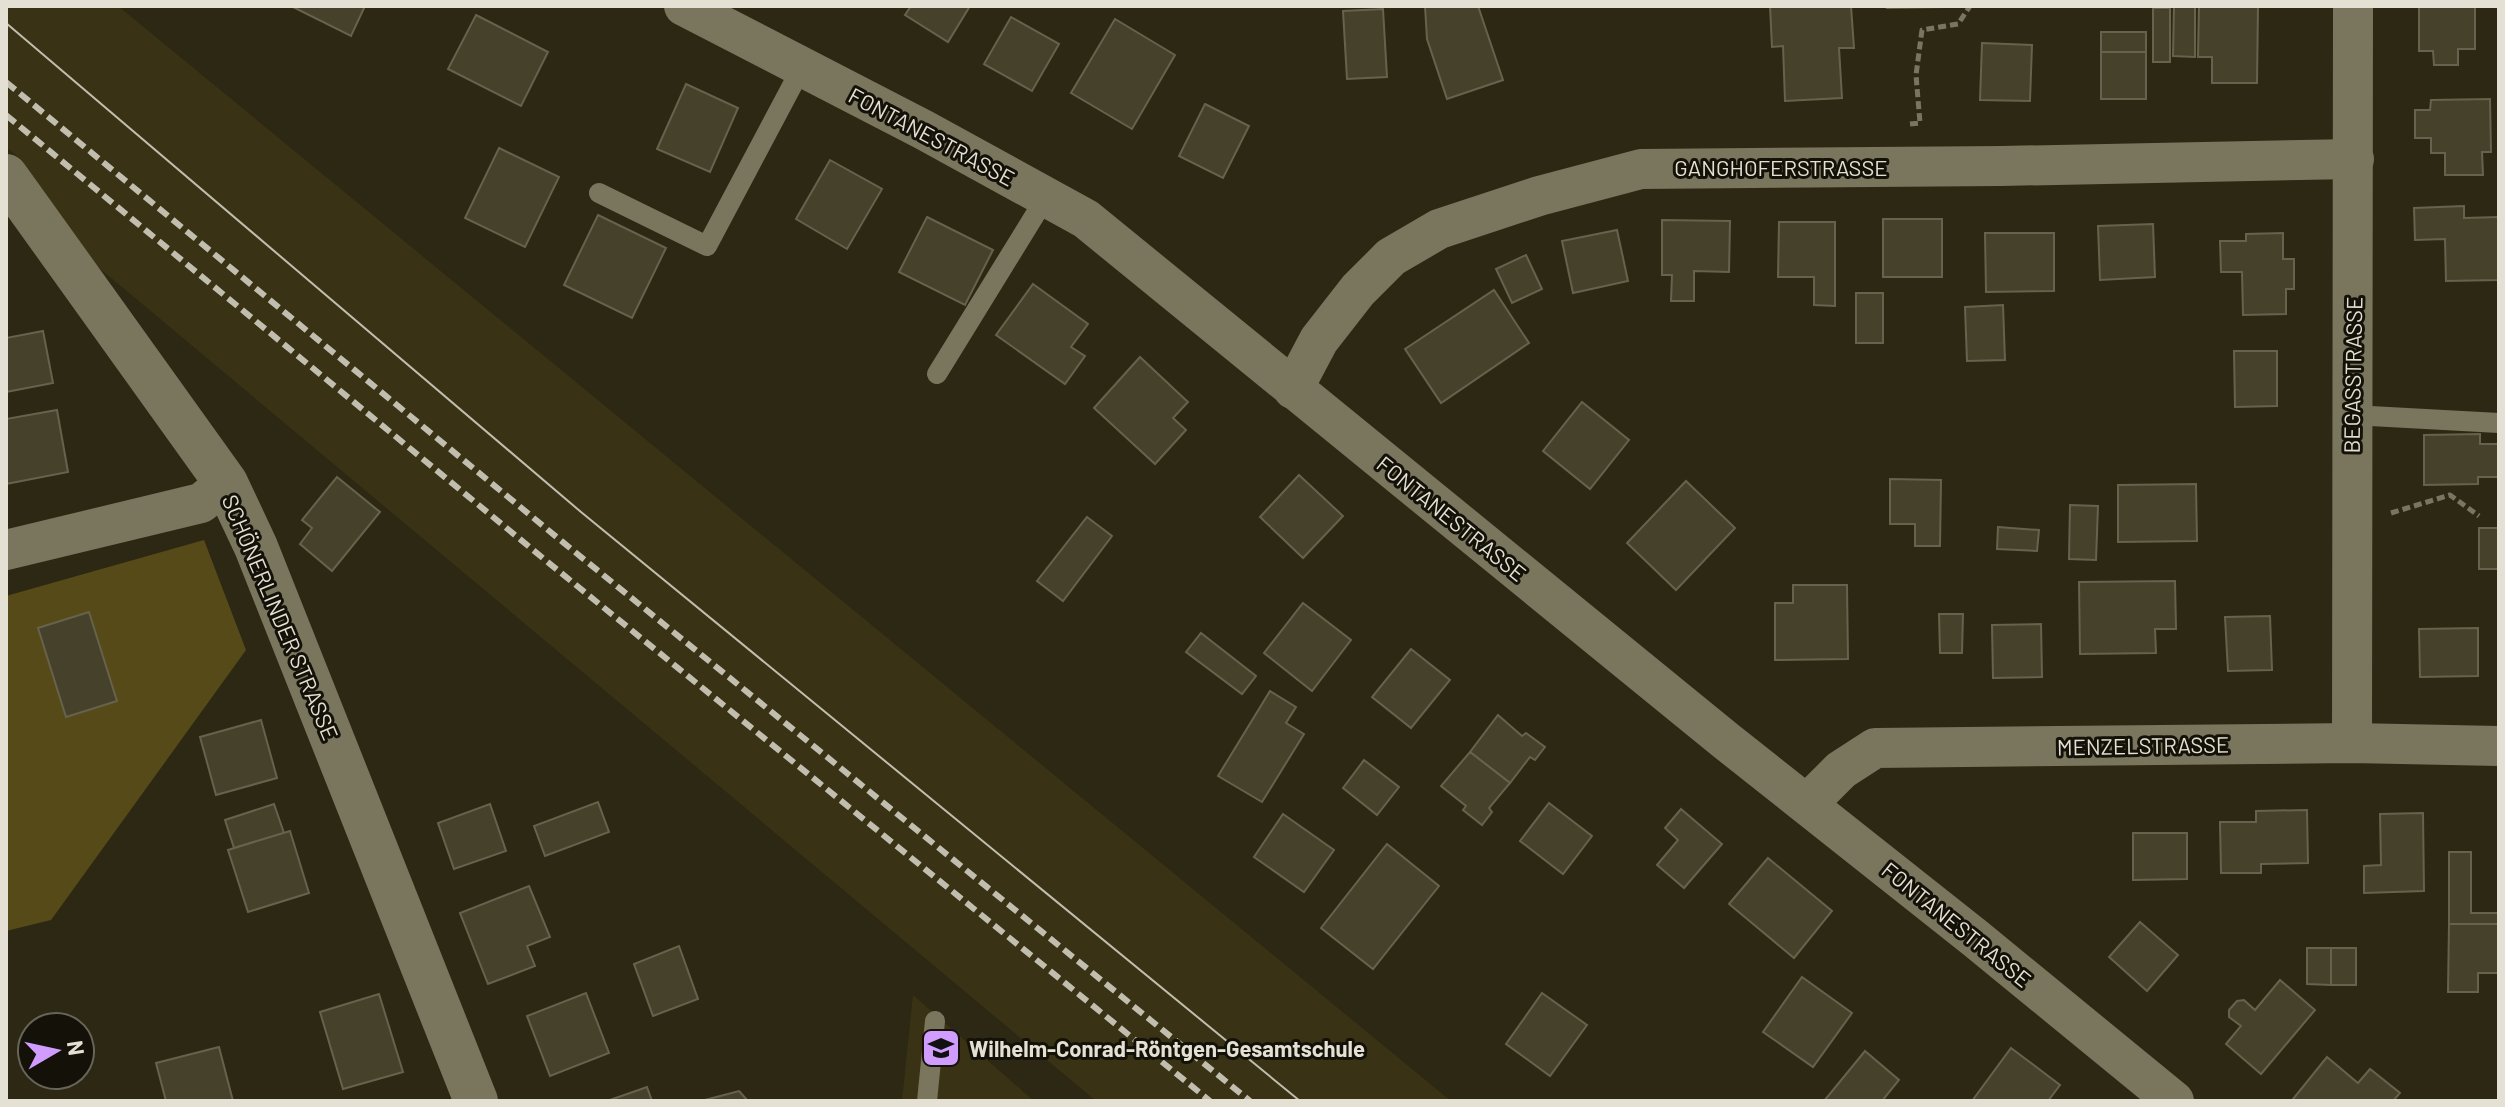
<svg xmlns="http://www.w3.org/2000/svg" width="2505" height="1107" font-family="Barlow,sans-serif">
	<style>
		.built { fill: #393215 }
		.green { fill: #564b18 }
		.building { fill: #46412b; stroke: #67624b; stroke-width: 2 }
		.lines { fill: none; stroke-linecap: round; stroke-linejoin: round }
		.path { stroke: #797563; stroke-width: 5; stroke-dasharray: 8 4; stroke-linecap: butt }
		.service { stroke: #7a755d; stroke-width: 20 }
		.minor { stroke: #7a755d; stroke-width: 40 }
		.tertiary { stroke: #7a755d; stroke-width: 44 }
		.tram { stroke: #c1beaf; stroke-width: 2 }
		.rail { stroke: #c1beaf; stroke-width: 6; stroke-dasharray: 12 6; stroke-linecap: butt }
		.labels { text-anchor: middle; dominant-baseline: central; stroke-width: 6; stroke-linejoin: round; paint-order: stroke }
		.street-label { font-size: 22px; fill: #e4e1d4; stroke: #131108 }
		.poi-label { font-size: 22px; font-weight: bold; fill: #e4e1d4; stroke: #131108; text-anchor: start }
	</style>
	<rect width="100%" height="100%" fill="#2d2813"/>
	<!-- built -->
	<g class="built">
		<path d="M6 6H118L1451 1101H1096L92 262 21 159 6 147Z"/>
		<path d="M913 995 1034 1101H902Z"/>
	</g>
	<!-- green -->
	<path class="green" d="M204 540 246 650 51 920 6 931V596Z"/>
	<!-- building -->
	<g class="building">
		<path d="M291 6H365L351 36Z"/>
		<path d="M911 6H970L948 42 905 15Z"/>
		<path d="M1425 6H1478L1503 80 1447 99 1427 39Z"/>
		<path d="M1770 6H1851L1854 48H1839L1842 98 1785 101 1783 46 1772 47Z"/>
		<path d="M1887 6H1946V7L1887 8Z"/>
		<path d="M2174 6H2195V57L2173 56Z"/>
		<path d="M2199 6H2258L2257 83H2212V57H2198Z"/>
		<path d="M2419 6H2475V49H2458V65H2434L2433 51H2419Z"/>
		<rect x="2153" y="8" width="17" height="54"/>
		<path d="M1383 9 1387 77 1347 79 1343 11Z"/>
		<path d="M476 15 548 52 521 106 448 69Z"/>
		<path d="M1011 17 1059 44 1032 91 984 64Z"/>
		<path d="M1115 19 1175 55 1132 129 1071 93Z"/>
		<rect x="2101" y="32" width="45" height="20"/>
		<path d="M1982 43 2032 45 2030 101 1980 100Z"/>
		<rect x="2101" y="52" width="45" height="47"/>
		<path d="M686 84 738 108 710 172 657 149Z"/>
		<path d="M2490 99 2491 152H2482L2483 175H2445V153H2431V138H2415V110H2430L2431 100Z"/>
		<path d="M1205 104 1249 126 1223 178 1179 156Z"/>
		<path d="M499 148 559 177 525 247 465 218Z"/>
		<path d="M830 160 882 189 847 249 796 219Z"/>
		<path d="M2464 206V218L2499 217V280L2446 281 2445 239 2415 240 2414 208Z"/>
		<path d="M598 215 666 248 632 318 564 285Z"/>
		<path d="M927 217 993 250 965 305 899 272Z"/>
		<rect x="1883" y="219" width="59" height="58"/>
		<path d="M1662 220 1730 221 1729 272 1694 271V301H1671L1672 275H1662Z"/>
		<path d="M1779 222H1835V306L1814 305V277H1778Z"/>
		<path d="M2153 224 2155 277 2100 280 2098 226Z"/>
		<path d="M1617 230 1628 281 1573 293 1562 241Z"/>
		<path d="M1985 233H2054V291L1986 292Z"/>
		<path d="M2283 233V259H2294V289H2286V314L2243 315 2242 272H2221L2220 241H2246V234Z"/>
		<path d="M1526 255 1542 289 1512 303 1496 269Z"/>
		<path d="M1033 284 1088 324 1071 347 1085 356 1065 384 996 335Z"/>
		<path d="M1494 290 1529 343 1441 403 1405 349Z"/>
		<rect x="1856" y="293" width="27" height="50"/>
		<path d="M2003 305 2005 360 1967 361 1965 307Z"/>
		<path d="M43 331 53 383 6 392V338Z"/>
		<path d="M2234 351H2277V406L2235 407Z"/>
		<path d="M1140 357 1188 402 1173 418 1186 430 1155 464 1094 408Z"/>
		<path d="M1582 402 1629 440 1590 489 1543 451Z"/>
		<path d="M57 410 68 472 6 484V419Z"/>
		<path d="M2480 434V444H2499V477H2478V484L2424 485V435Z"/>
		<path d="M1299 475 1343 516 1303 558 1260 517Z"/>
		<path d="M337 477 380 512 332 571 300 544 312 528 302 520Z"/>
		<path d="M1890 479 1941 480 1940 546H1915V524H1890Z"/>
		<path d="M1686 481 1735 528 1676 590 1627 543Z"/>
		<path d="M2196 484 2197 541 2118 542V485Z"/>
		<path d="M2070 505 2098 506 2096 560 2069 559Z"/>
		<path d="M1087 517 1112 536 1063 601 1037 581Z"/>
		<path d="M1998 527 2039 530 2037 551 1997 549Z"/>
		<rect x="2479" y="528" width="20" height="41"/>
		<path d="M2175 581 2176 629H2155L2156 653 2080 654 2079 582Z"/>
		<path d="M1793 585H1847L1848 659 1775 660V603H1793Z"/>
		<path d="M1303 603 1351 640 1312 691 1264 653Z"/>
		<path d="M89 612 117 701 66 717 38 628Z"/>
		<path d="M1939 614H1963L1962 653H1940Z"/>
		<path d="M2270 616 2272 670 2228 671 2225 617Z"/>
		<path d="M2041 624 2042 677 1993 678 1992 625Z"/>
		<path d="M2478 628V676L2420 677 2419 629Z"/>
		<path d="M1201 633 1256 676 1242 694 1186 652Z"/>
		<path d="M1411 649 1450 680 1411 728 1372 697Z"/>
		<path d="M1270 691 1296 707 1286 723 1304 734 1262 802 1218 776Z"/>
		<path d="M1498 715 1522 736 1526 733 1545 747 1535 760 1530 757 1510 783 1470 752Z"/>
		<path d="M261 720 277 778 216 795 200 737Z"/>
		<path d="M1470 752 1510 783 1489 808 1492 812 1482 825 1463 810 1466 806 1441 786Z"/>
		<path d="M1364 760 1399 787 1377 815 1343 788Z"/>
		<path d="M598 802 609 832 545 856 534 826Z"/>
		<path d="M1549 803 1592 836 1563 874 1520 841Z"/>
		<path d="M274 804 284 833 234 848 225 820Z"/>
		<path d="M490 804 506 851 454 869 438 823Z"/>
		<path d="M1681 809 1722 844 1684 888 1657 865 1678 840 1665 828Z"/>
		<path d="M2307 810 2308 863 2261 864V873H2221L2220 822H2256V811Z"/>
		<path d="M2423 813 2424 891 2364 893V866L2381 865 2380 814Z"/>
		<path d="M1283 814 1334 850 1304 892 1254 857Z"/>
		<path d="M290 831 309 893 248 912 228 850Z"/>
		<path d="M2133 833H2187V879L2133 880Z"/>
		<path d="M1387 844 1439 886 1373 969 1321 928Z"/>
		<path d="M2449 852H2471V913H2499V924H2449Z"/>
		<path d="M1768 858 1832 911 1794 958 1729 904Z"/>
		<path d="M529 886 550 937 527 946 535 966 488 984 460 913Z"/>
		<path d="M2140 922 2178 955 2147 991 2109 957Z"/>
		<path d="M2449 924H2499V973H2478V992H2448Z"/>
		<path d="M679 946 698 999 653 1016 634 964Z"/>
		<path d="M2307 948H2331V985L2307 984Z"/>
		<rect x="2331" y="948" width="25" height="37"/>
		<path d="M1802 977 1852 1013 1813 1067 1763 1032Z"/>
		<path d="M2280 980 2315 1010 2261 1074 2226 1044 2241 1026 2229 1017V1010L2237 1001 2244 1000 2255 1010Z"/>
		<path d="M586 993 609 1053 550 1076 527 1016Z"/>
		<path d="M1542 993 1587 1025 1550 1076 1506 1044Z"/>
		<path d="M379 994 403 1072 343 1089 320 1012Z"/>
		<path d="M219 1047 233 1101H166L156 1063Z"/>
		<path d="M2011 1048 2060 1085 2048 1101H1972Z"/>
		<path d="M1865 1051 1899 1080 1882 1101H1824Z"/>
		<path d="M2327 1057 2358 1083 2370 1069 2400 1093 2393 1101H2296L2293 1099Z"/>
		<path d="M647 1087 652 1101H607Z"/>
		<path d="M739 1091 748 1101H704L705 1100Z"/>
	</g>
	<g class="lines">
		<!-- path -->
		<g class="path">
			<path d="M1910 124 1920 123 1916 75 1922 30 1958 24 1970 6"/>
			<path d="M2391 513 2450 495 2479 516"/>
		</g>
		<!-- service -->
		<g class="service">
			<path d="M599 193 707 246 802 67"/>
			<path d="M937 374 1046 197"/>
			<path d="M2352 415 2499 423"/>
			<path d="M927 1101 935 1021"/>
		</g>
		<!-- minor -->
		<g class="minor">
			<path d="M684 6 924 130 1086 219 1725 740 1975 938 2174 1101"/>
			<path d="M1293 389 1319 340 1358 290 1391 257 1439 229 1539 196 1641 169 2001 166 2354 159"/>
			<path d="M6 550 201 503 226 483"/>
			<path d="M2352 743 2353 6"/>
			<path d="M1808 803 1841 770 1875 748 2352 743 2499 746"/>
		</g>
		<!-- tertiary -->
		<path class="tertiary" d="M6 176 226 483 256 547 476 1101"/>
		<!-- tram -->
		<path class="tram" d="M6 23 581 512 1300 1101"/>
		<!-- rail -->
		<g class="rail">
			<path d="M6 82 559 539 1250 1101"/>
			<path d="M6 115 544 559 1210 1101"/>
		</g>
	</g>
	<!-- icons -->
	<defs>
		<symbol id="school-square" viewBox="-11 -11 22 22"><rect x="-9" y="-9" width="18" height="18" rx="4" fill="#d09dff" stroke="#131108"/><path d="M0-5L7-2L0 1L-7-2ZM-4 1L0 2.5L4 1V4Q0 6-4 4Z" fill="#111"/></symbol>
	</defs>
	<g fill-rule="evenodd">
		<use href="#school-square" x="919" y="1026" width="44" height="44"/>
	</g>
	<g class="labels">
		<!-- street labels -->
		<g class="street-label">
			<text transform="translate(932 136) rotate(28)">FONTANESTRASSE</text>
			<text x="1781" y="167">GANGHOFERSTRASSE</text>
			<text transform="translate(2352 375) rotate(-89)">BEGASSTRASSE</text>
			<text transform="translate(1452 518) rotate(39)">FONTANESTRASSE</text>
			<text transform="translate(281 617) rotate(67)">SCHÖNERLINDER STRASSE</text>
			<text transform="translate(2143 745) rotate(-1)">MENZELSTRASSE</text>
			<text transform="translate(1957 924) rotate(39)">FONTANESTRASSE</text>
		</g>
		<!-- poi labels -->
		<g class="poi-label">
			<text x="969" y="1048">Wilhelm-Conrad-Röntgen-Gesamtschule</text>
		</g>
	</g>
	<!-- border -->
	<rect width="2505" height="1107" fill="none" stroke="#e4e1d4" stroke-width="16"/>
	<!-- north arrow -->
	<g transform="translate(56 1051) rotate(81)"><circle r="38" fill="#131108" stroke="#67645a" stroke-width="2"/>
	<path d="M0-6L14 30L0 20L-14 30Z" fill="#d09dff"/>
	<text y="-12" font-size="22" font-weight="bold" text-anchor="middle" fill="#e4e1d4">N</text>
	</g>
</svg>
